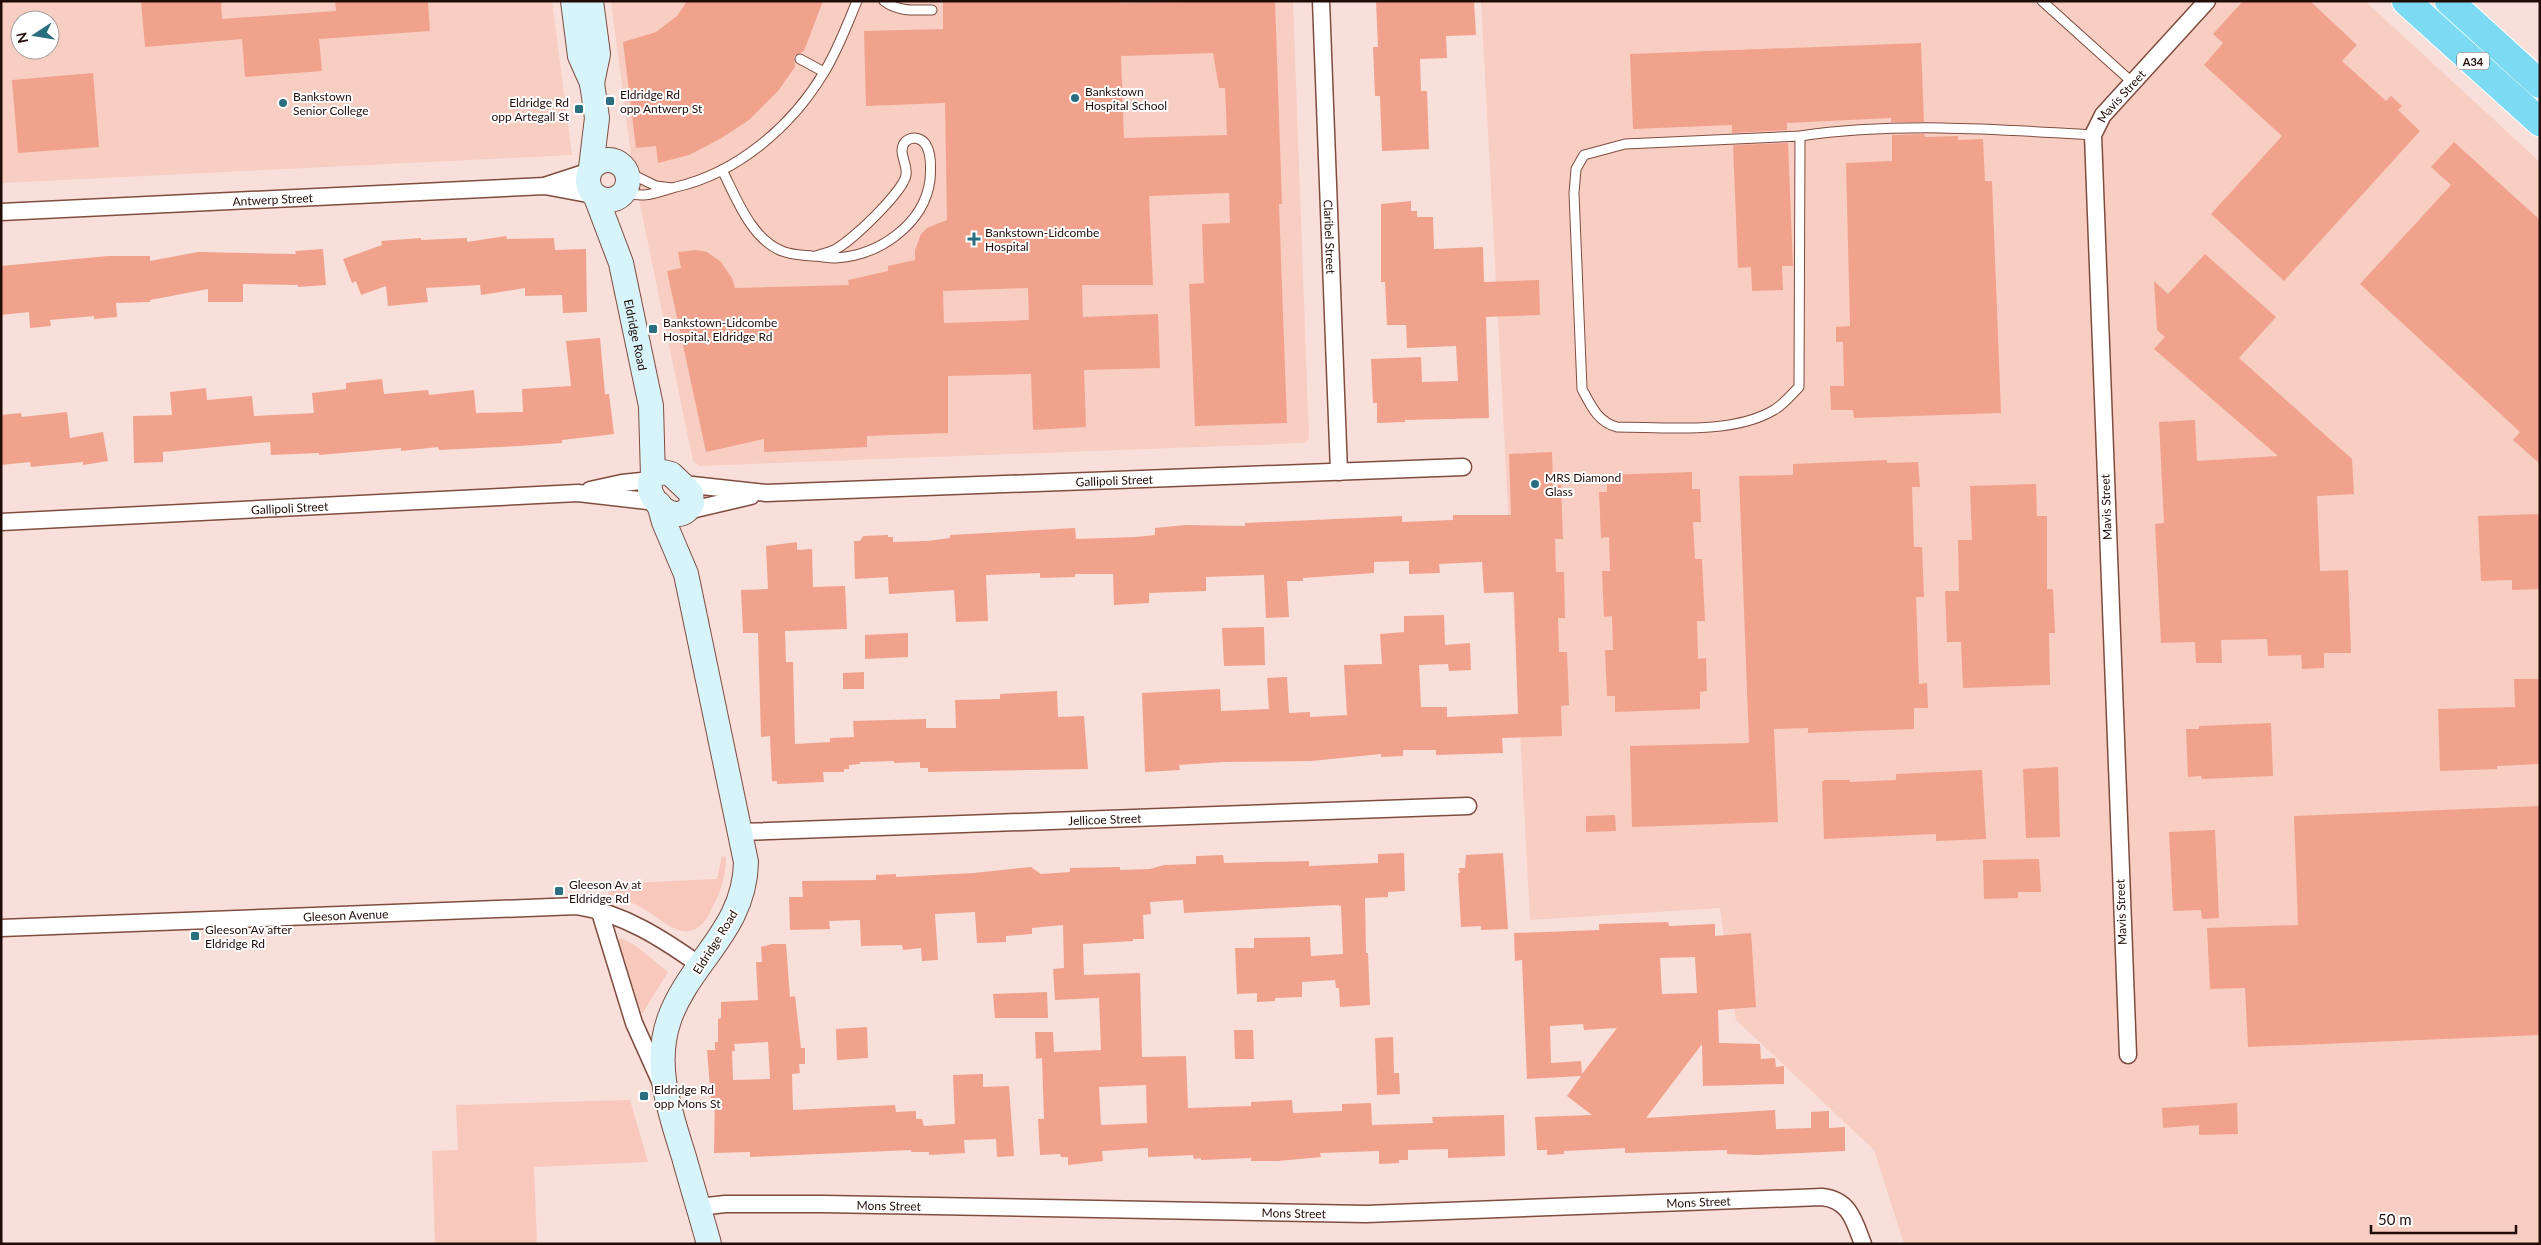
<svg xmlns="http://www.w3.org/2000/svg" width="2541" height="1245" font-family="Lato,sans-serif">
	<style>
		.built { fill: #f8cec3; fill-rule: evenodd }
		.green { fill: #f7c8bb }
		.building { fill: #f1a28d; fill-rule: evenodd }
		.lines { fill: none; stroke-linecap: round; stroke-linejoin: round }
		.lane-casing { stroke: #7f4d40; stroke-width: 11 }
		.street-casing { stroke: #7f4d40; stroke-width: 19 }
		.secondary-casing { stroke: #7f4d40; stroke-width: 26 }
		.highway-casing { stroke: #fff; stroke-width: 30 }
		.lane { stroke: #fff; stroke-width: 9 }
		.street { stroke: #fff; stroke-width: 16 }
		.secondary { stroke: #d8f4fb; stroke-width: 24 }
		.highway { stroke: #7cdbf2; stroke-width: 28 }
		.poi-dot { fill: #2a6f7f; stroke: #fff; stroke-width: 2 }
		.labels { text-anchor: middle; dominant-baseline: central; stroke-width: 4; stroke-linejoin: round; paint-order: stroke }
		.shield { fill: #fff; stroke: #645652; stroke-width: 1 }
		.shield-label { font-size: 11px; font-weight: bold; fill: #210d08 }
		.poi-label { font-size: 12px; fill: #210d08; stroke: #fff; text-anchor: start }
		.street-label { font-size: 12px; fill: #210d08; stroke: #fff }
	</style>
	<rect width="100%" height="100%" fill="#f8dfd9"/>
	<!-- built -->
	<g class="built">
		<path d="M1 1H552L572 155 1 183ZM20 20H50V50H20Z"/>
		<path d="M611 1H1293L1309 439 1304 443 699 466 693 461 633 171Z"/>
		<path d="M1481 1H2365L2540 162V1244H1904L1874 1150 1736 1020 1720 908 1530 920Z"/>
	</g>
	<!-- green -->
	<g class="green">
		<path d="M722 856 726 857C726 875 721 891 712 908 707 919 699 933 684 931 671 930 655 915 644 909 632 902 620 898 608 894L610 884 717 879Z"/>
		<path d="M621 938 636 946 668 972 642 1014 618 941Z"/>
		<path d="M630 1100 648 1162 534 1167 537 1244H435L432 1151 458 1150 456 1105Z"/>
	</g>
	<!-- building -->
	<g class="building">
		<path d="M141 1H221L222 19 336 11 335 1H428L430 31 319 39 322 71 245 77 242 39 145 47Z"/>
		<path d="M687 1H823L804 51 794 56 795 67 778 91 749 120 720 139 689 155 658 163 656 146 636 148 623 42 656 32 677 16Z"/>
		<path d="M943 1H1119V3L1275 1 1282 204H1279L1287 423 1195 426 1189 284 1204 283 1202 224 1230 223 1229 193 1149 196 1153 285H1082L1083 317 1158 314 1160 368 1084 370 1086 427 1033 430 1031 374 948 376V433L867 436V447L764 452V439L706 452 667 271 681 268 678 252 697 250 707 252 721 262 732 278 735 288 849 285 848 280 888 271V266L915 260V250L921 234 927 228 947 220 945 103 866 106 864 31 943 29ZM1213 53 1219 88H1225L1227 135 1124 138 1121 56ZM1028 288 1029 320 944 323 943 291Z"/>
		<path d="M1376 1H1474L1476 35 1446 36 1447 58 1420 59 1421 91H1427L1429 149 1382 151 1380 96H1375L1373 47H1378Z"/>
		<path d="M2243 1H2310L2357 45 2342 61 2386 101 2391 96 2402 106 2398 110 2420 131 2284 281 2211 214 2282 136 2204 65 2223 43 2213 34Z"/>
		<path d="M1921 43 1924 122H1891V118L1787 123V130L1732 133V125L1633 129 1630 54Z"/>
		<path d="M93 73 99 147 18 153 12 80Z"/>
		<path d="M1924 134 1925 137 1958 136V140L1983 139 1985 181H1992L2001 413 1854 418 1853 410H1831L1830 386H1844L1843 342H1836V327L1850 326 1846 163 1892 161V135Z"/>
		<path d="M2454 142 2540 220V464L2513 440 2520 432 2360 284 2451 185 2431 167Z"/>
		<path d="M1788 143 1793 266H1782L1783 290 1752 291 1751 267 1738 268 1733 145Z"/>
		<path d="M1411 201V211H1417V217H1433L1434 249 1483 247 1484 282 1539 280 1540 315 1486 317 1489 418 1405 420V422L1377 423V403H1373L1371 359 1421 357 1422 382 1458 381 1456 346 1407 348 1406 325H1387L1385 282H1381V204Z"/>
		<path d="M506 236 507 239 554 238 555 250 586 249 587 312 563 313 562 295 525 296V288L481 295 480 285 426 288 428 302 388 306 386 286 361 295 356 281 352 283 343 259 382 245 381 241 421 238V240L467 238V242Z"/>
		<path d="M323 249 326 285 298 287V285L243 284V302H208V289L150 300V302L116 303 117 317 94 319V316L50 320 51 326 30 328 29 312 1 315V266L108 256H150V261L198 252 296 254 295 251Z"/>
		<path d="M2205 254 2276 317 2239 358 2352 459 2354 494 2317 496 2320 571 2348 570 2351 653H2324V668L2302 669 2301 655 2268 656 2267 639 2221 640 2222 663H2196L2195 642 2161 643 2155 524 2164 523 2159 422 2195 420 2197 461 2278 456 2154 349 2165 337 2157 330 2154 281 2168 294Z"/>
		<path d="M600 338 605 394H609L614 434 562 440V443L519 446 439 450 438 447 401 451V448L319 455V453L271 455 270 442 163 452V462L134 463 133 416 172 415 170 392 206 388 207 400 252 396 254 416 314 413 312 393 346 389V383L382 379 384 394 428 390 429 395 474 390 476 413 523 412 522 389 571 386 566 341Z"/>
		<path d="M67 412 70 438 103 432 108 461 83 465V462L31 467 30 462 1 465V415L21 413 22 417Z"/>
		<path d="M1552 452 1553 485H1561L1563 539H1555L1556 572H1564L1565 618H1558L1559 652H1567L1569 705 1561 706 1562 736 1502 738 1503 753 1436 755V750H1403V756L1381 757V754L1311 761 1224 762 1179 765 1180 770 1145 772 1142 693 1220 689 1221 711 1269 709 1267 678 1287 677 1289 713 1310 712V717L1347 715 1344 665 1382 664 1380 634 1404 632V616L1444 615 1445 645 1470 643 1471 670 1449 671 1448 664 1419 665 1421 707H1447V717L1518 714 1514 592 1484 593 1482 562 1439 564 1440 573 1409 574V561L1374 562V573L1303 578V581H1287L1289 617 1266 618 1264 575 1206 577V591L1149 593V603L1114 605 1113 574H1075V577L1040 578V573L986 575 988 621 956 622 954 590 889 594 888 577 855 579 854 541H860L863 536 888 535V537H893V542L928 541 950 538V535L1075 528 1076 539 1136 537 1155 535V528L1185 525 1245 526V523L1402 516V522L1453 520V515H1511L1509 454Z"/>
		<path d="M1887 460V463L1918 462 1920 487H1912L1914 547H1922L1924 597H1916L1919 684 1927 683 1928 708H1914V729L1808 733V728L1774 729 1778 822 1632 827 1630 746 1749 743 1739 476 1793 475V464Z"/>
		<path d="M1692 472V489H1700L1701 522H1693L1695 559H1702L1705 621H1697L1698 659 1706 658 1707 691 1700 692V709L1615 712V696H1607L1605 650H1613L1612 616 1604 617 1602 571H1610L1609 537 1601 538 1599 492H1607V475Z"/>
		<path d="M2036 484 2037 516H2047V589H2053L2055 633H2049L2050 685 1963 688 1961 642H1947L1945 591H1959L1958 540H1972L1970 486Z"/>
		<path d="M2540 514V589L2512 590V580L2481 581 2478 516Z"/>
		<path d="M797 542V550L812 549 813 587 845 586 847 629 785 631 786 662H793L795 744 830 742V738L854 737 853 721 926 719V728H956L955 700 1000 699V694L1057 691 1058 717 1084 716 1088 769 928 772V768H920V762L894 763V761L860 762V764L849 765V769H844V772H823L824 782 777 784V781H772L770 736 761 737 758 633H743L741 590 768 589 766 546Z"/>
		<path d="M1264 627 1265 665 1224 666 1222 628Z"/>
		<path d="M908 633V657L865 659V635Z"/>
		<path d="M864 672V689H843V673Z"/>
		<path d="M2514 679H2540V764L2497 766V769L2440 771 2438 709 2515 707Z"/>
		<path d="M2271 723 2273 776 2202 779 2201 776 2188 777 2186 729H2199V726Z"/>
		<path d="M2058 767 2060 837 2026 838 2023 769Z"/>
		<path d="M1982 770 1986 839 1936 841V834L1824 839 1822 782 1825 780H1850V782L1896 780V774Z"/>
		<path d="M2540 806V1035L2248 1047 2245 988 2210 989 2207 928 2298 925 2294 816Z"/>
		<path d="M1615 815 1616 831 1586 832V816Z"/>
		<path d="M2215 830 2219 918 2202 919 2201 910 2173 911 2169 832Z"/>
		<path d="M1404 853 1405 891 1388 892V897L1365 898 1366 953H1368L1370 1005 1340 1007 1339 988H1336L1335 980 1302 982V997L1275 998V1001L1257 1002V993L1237 994 1235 948H1254V938L1310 937 1311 956 1343 954 1341 906 1336 905 1184 913 1183 900 1150 902 1151 914 1143 915 1144 939H1133V941L1083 944 1084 975 1140 973 1142 1057 1186 1056 1188 1108 1251 1106V1102L1292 1100 1293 1113 1342 1111V1104L1371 1103 1372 1125 1433 1123 1432 1117 1504 1115 1505 1156 1448 1158V1149L1408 1150V1160H1399V1163L1379 1164V1151L1320 1153 1321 1157 1278 1161H1251V1158L1201 1160V1158L1194 1159 1193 1155 1148 1157V1148L1102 1151 1103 1161 1068 1165V1157H1061L1060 1154 1040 1155 1038 1119H1044L1042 1058 1036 1059 1035 1032H1053L1054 1052 1101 1050 1099 998 1055 1000 1053 969 1064 968 1063 925 1032 928V934L1006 936V942L977 943 975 912 935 914 938 960 922 961 921 948 903 950 902 945 861 946 860 920 829 921 830 929 790 930 789 897H803L802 881 876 880V875L896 874V877L974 873 1031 867 1041 874 1070 872V868L1120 867V870L1150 869 1164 865 1196 864V856L1223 855 1224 863 1309 861V866L1378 863V854ZM1146 1085 1147 1123 1101 1125 1099 1087Z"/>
		<path d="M1503 853 1508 929 1481 930V926L1461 927 1458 873H1460L1459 868H1465L1466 855Z"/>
		<path d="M2039 859 2041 892H2018V898L1984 899 1983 860Z"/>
		<path d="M1668 922 1669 926 1715 924V936L1751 933 1756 1007 1718 1010 1719 1043 1760 1044 1761 1059 1775 1058 1776 1067 1784 1066V1084L1703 1086 1702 1044 1646 1118 1775 1110 1776 1129 1811 1128V1112L1829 1111V1128L1845 1127V1151L1758 1155 1727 1154V1150L1625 1153V1148L1564 1151V1154L1547 1155V1150H1537L1535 1117 1592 1115 1567 1096 1581 1076 1527 1079 1522 960 1515 961 1514 933 1599 930V924ZM1695 957 1697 993 1662 994 1660 958ZM1583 1024 1584 1030 1617 1028 1582 1074 1581 1061 1551 1063 1550 1026Z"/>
		<path d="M772 944H786L790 997 795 996 801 1048H805V1064H799L800 1073 792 1074 793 1110 895 1105 896 1112 916 1111V1119H922L924 1126 955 1124 953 1075 983 1074V1087L1009 1086 1014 1156 997 1157 996 1139 964 1140 965 1153 929 1155V1152H911V1150L750 1157V1152L714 1153 715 1099H711L707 1050H715V1042H718V1019L721 1018V1002L758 1000 756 962H762L761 947ZM768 1042 770 1079 733 1080 732 1051H735L734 1044Z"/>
		<path d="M1047 992 1048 1018H995L993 994Z"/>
		<path d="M867 1027 868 1058 837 1060 836 1029Z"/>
		<path d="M1234 1030H1253L1254 1059H1235Z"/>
		<path d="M1393 1037 1394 1073H1399L1400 1094 1377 1095 1375 1038Z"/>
		<path d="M2237 1103 2238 1134 2199 1135V1125L2163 1128 2162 1108Z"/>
	</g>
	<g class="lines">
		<defs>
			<g id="lane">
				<path d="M884 1C898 12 915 10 932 10"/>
				<path d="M2042 1 2133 83"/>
				<path d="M800 59 824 72"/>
				<path d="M1800 136 1625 144 1584 155 1576 169 1574 193 1582 389C1591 406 1598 422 1617 427 1664 427 1732 435 1774 410 1784 404 1791 395 1799 387L1800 136C1896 122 1996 129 2093 135"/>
				<path d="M722 170C736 197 751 239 782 251 791 255 803 255 812 256 820 256 827 258 835 258 878 256 924 225 930 180 931 168 933 140 915 138 912 138 908 139 905 142 897 152 908 164 906 175 904 191 850 243 834 250 828 253 821 254 816 256"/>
				<path d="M627 172 656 186 672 188"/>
				<path d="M625 192C645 199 657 192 676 187 737 173 791 127 823 74 837 52 847 25 857 1"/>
			</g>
			<g id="street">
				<path id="s1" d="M1321 1 1339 472"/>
				<path d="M547 185 590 171"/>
				<path id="s2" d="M1 212 545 186 593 195"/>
				<path id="s3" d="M683 484 766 493 1463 467"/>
				<path d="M590 490 622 483 651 480"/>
				<path d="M687 511 751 496"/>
				<path id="s4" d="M1 522 578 493 656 502"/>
				<path id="s5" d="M740 832 1468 806"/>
				<path d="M599 909 634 1023 660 1081"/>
				<path id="s6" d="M1 928 577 906C623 913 663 939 701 966"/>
				<path id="s7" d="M2128 1055 2093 135 2103 115 2207 1"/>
				<path id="s8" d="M699 1207 725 1204H823L1366 1214 1822 1197C1850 1200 1854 1221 1863 1244"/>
			</g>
			<g id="secondary">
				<path d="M573 1 580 56 592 83 597 118 591 168"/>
				<path d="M591 1 598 54 592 83"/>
				<circle cx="608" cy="180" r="20"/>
				<path id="s9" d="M596 197 621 263 651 406 653 477"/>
				<path d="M663 472 671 474 691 493 692 503C676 538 626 480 663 472Z"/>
				<path d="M659 504 664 522 686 574 746 862C745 930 689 962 669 1020 653 1066 670 1112 684 1157 692 1186 701 1215 709 1244"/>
			</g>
			<g id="highway">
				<path d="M2406 1 2540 122"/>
				<path d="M2449 1 2540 84"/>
			</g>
		</defs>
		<!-- lane casing -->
		<use href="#lane" class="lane-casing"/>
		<!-- street casing -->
		<use href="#street" class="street-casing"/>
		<!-- secondary casing -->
		<use href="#secondary" class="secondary-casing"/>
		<!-- highway casing -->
		<use href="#highway" class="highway-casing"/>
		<!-- lane -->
		<use href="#lane" class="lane"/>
		<!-- street -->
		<use href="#street" class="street"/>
		<!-- secondary -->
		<use href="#secondary" class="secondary"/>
		<!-- highway -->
		<use href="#highway" class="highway"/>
	</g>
	<!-- markers -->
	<g class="poi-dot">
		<circle cx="1075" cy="98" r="5"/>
		<rect x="605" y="96" width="10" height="10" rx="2.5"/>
		<circle cx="283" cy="103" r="5"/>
		<rect x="574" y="104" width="10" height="10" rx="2.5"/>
		<path d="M971.5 231.5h5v5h5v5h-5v5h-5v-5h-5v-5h5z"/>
		<rect x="648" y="324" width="10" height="10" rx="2.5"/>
		<circle cx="1535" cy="484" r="5"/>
		<rect x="554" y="886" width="10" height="10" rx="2.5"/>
		<rect x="190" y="931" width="10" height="10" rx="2.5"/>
		<rect x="639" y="1091" width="10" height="10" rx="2.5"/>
	</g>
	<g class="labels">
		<!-- shield labels -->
		<rect class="shield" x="2457" y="52.5" width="32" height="17" rx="4"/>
		<g class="shield-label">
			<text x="2473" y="61">A34</text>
		</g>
		<!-- poi labels -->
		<g class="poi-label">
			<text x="1085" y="91">Bankstown<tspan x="1085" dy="14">Hospital School</tspan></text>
			<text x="620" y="94">Eldridge Rd<tspan x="620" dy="14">opp Antwerp St</tspan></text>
			<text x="293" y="96">Bankstown<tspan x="293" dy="14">Senior College</tspan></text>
			<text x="569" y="102" text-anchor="end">Eldridge Rd<tspan x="569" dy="14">opp Artegall St</tspan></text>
			<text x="985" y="232">Bankstown-Lidcombe<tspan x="985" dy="14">Hospital</tspan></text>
			<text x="663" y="322">Bankstown-Lidcombe<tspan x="663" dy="14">Hospital, Eldridge Rd</tspan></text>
			<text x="1545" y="477">MRS Diamond<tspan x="1545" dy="14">Glass</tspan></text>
			<text x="569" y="884">Gleeson Av at<tspan x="569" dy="14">Eldridge Rd</tspan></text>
			<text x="205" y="929">Gleeson Av after<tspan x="205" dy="14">Eldridge Rd</tspan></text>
			<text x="654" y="1089">Eldridge Rd<tspan x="654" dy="14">opp Mons St</tspan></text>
		</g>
		<!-- street labels -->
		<g class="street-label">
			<text stroke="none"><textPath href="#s7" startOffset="969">Mavis Street</textPath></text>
			<text stroke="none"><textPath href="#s2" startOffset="272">Antwerp Street</textPath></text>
			<text stroke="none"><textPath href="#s1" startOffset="236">Claribel Street</textPath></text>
			<text stroke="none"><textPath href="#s9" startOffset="144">Eldridge Road</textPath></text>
			<text stroke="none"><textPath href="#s3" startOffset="432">Gallipoli Street</textPath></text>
			<text transform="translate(2106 507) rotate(-92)">Mavis Street</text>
			<text stroke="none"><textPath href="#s4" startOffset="289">Gallipoli Street</textPath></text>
			<text stroke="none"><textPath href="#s5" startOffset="365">Jellicoe Street</textPath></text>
			<text transform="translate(2121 912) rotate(-92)">Mavis Street</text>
			<text stroke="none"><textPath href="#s6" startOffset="345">Gleeson Avenue</textPath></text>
			<text transform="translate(715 942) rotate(-58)">Eldridge Road</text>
			<text stroke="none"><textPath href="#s8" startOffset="1000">Mons Street</textPath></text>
			<text stroke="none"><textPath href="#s8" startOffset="190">Mons Street</textPath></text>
			<text stroke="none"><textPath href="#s8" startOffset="595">Mons Street</textPath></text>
		</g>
	</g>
	<!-- border -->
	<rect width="2541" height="1245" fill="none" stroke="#210d08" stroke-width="5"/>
	<!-- north arrow -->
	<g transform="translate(35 35) rotate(258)"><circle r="24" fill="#ffffff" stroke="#a69e9c"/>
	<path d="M0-4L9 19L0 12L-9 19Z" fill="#2a6f7f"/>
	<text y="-8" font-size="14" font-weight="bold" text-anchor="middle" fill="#210d08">N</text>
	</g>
	<!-- scale -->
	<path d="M2371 1225v8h145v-8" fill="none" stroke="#210d08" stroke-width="2.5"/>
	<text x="2378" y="1225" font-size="15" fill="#210d08" stroke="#ffffff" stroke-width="4" paint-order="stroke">50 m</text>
</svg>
